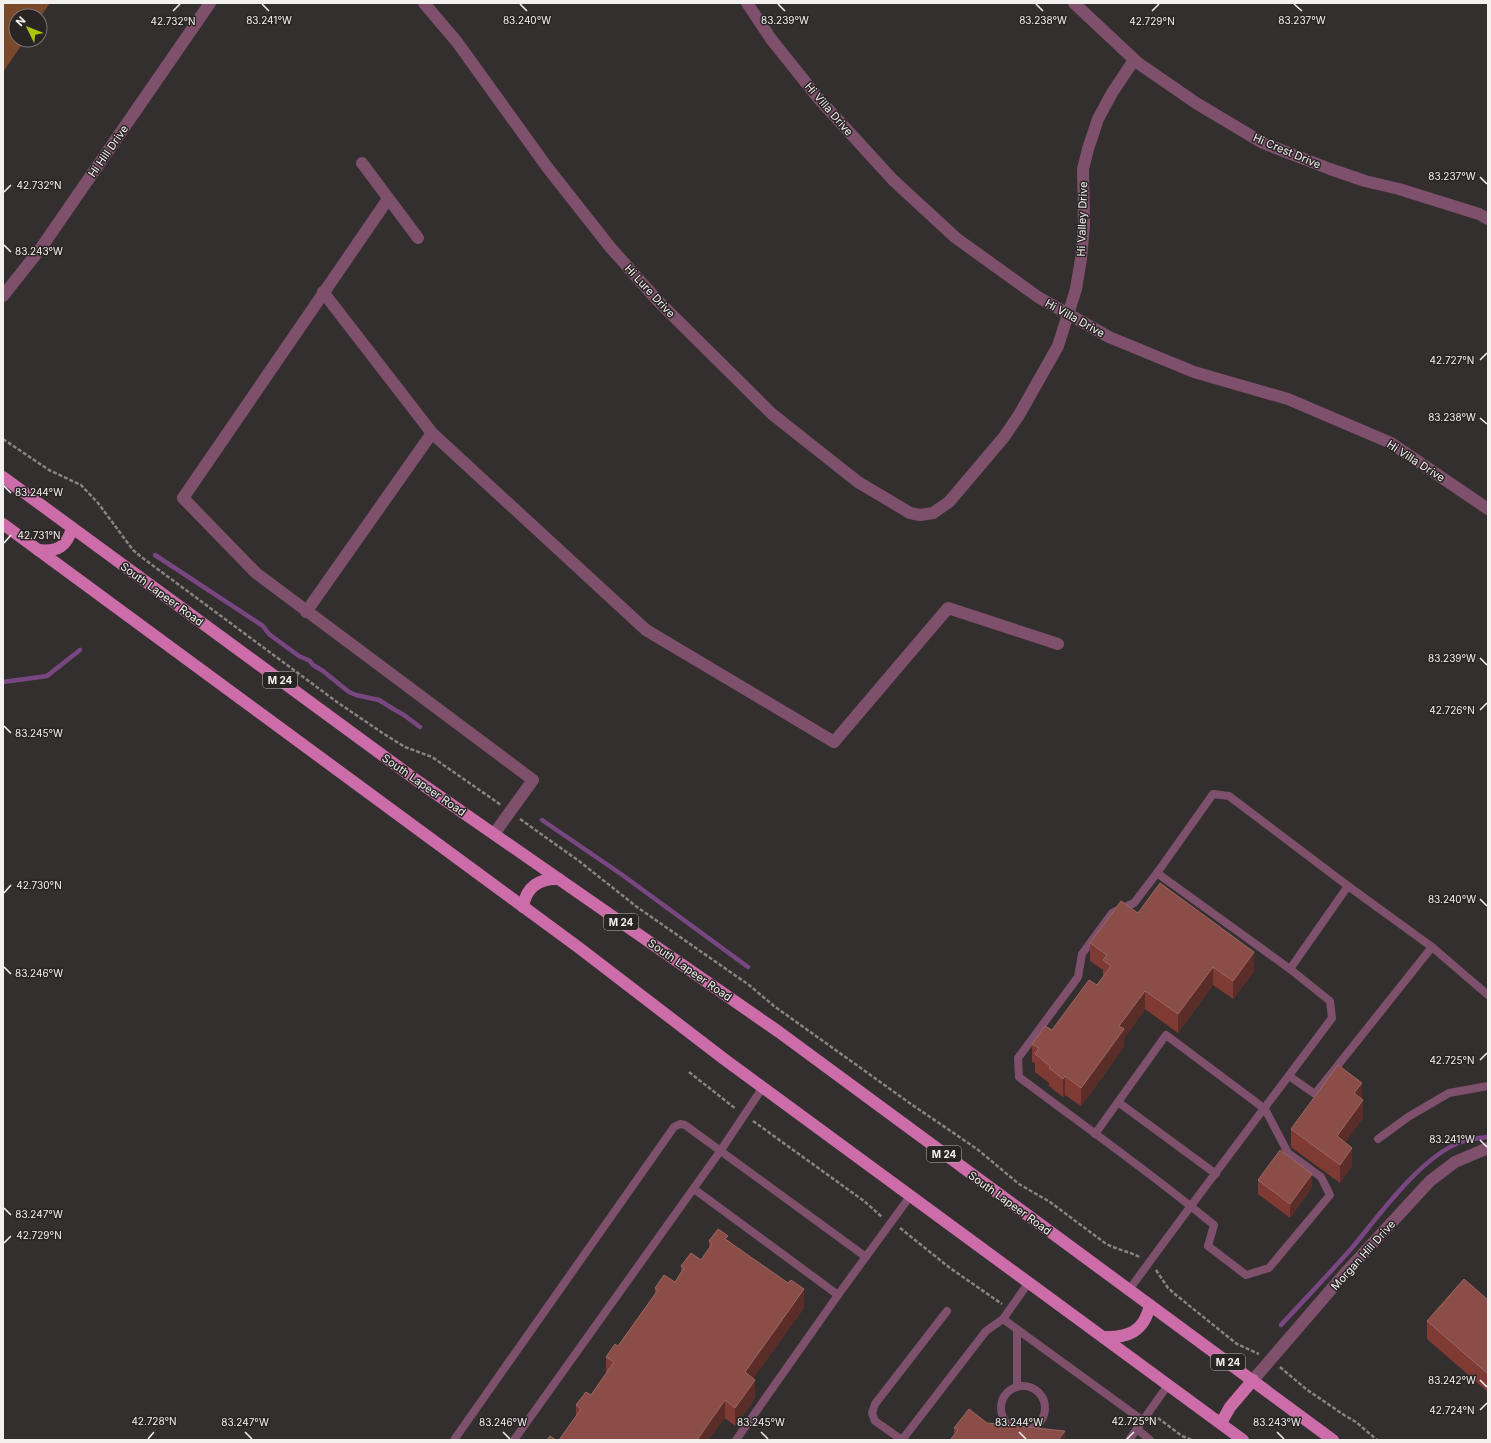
<svg xmlns="http://www.w3.org/2000/svg" width="1491" height="1443" font-family="Inter,sans-serif">
	<style>
		.green { fill: #7a492b }
		.lines { fill: none; stroke-linecap: round; stroke-linejoin: round }
		.stream { stroke: #784781; stroke-width: 4.5 }
		.path { stroke: #878484; stroke-width: 2.5; stroke-dasharray: 4 2; stroke-linecap: butt }
		.service { stroke: #7f506c; stroke-width: 8 }
		.minor { stroke: #7f506c; stroke-width: 12 }
		.primary { stroke: #cc6ca8; stroke-width: 12 }
		.wall { fill: #7f3a33 }
		.shaded-wall { fill: #5b2d29 }
		.building { fill: #8b4d48; stroke: #9c6762 }
		.ticks { fill: none; stroke: #f3f0f0; stroke-width: 1.5 }
		.labels { text-anchor: middle; dominant-baseline: central; stroke-width: 3; stroke-linejoin: round; paint-order: stroke }
		.shield { fill: #292525; stroke: #b6b3b3; stroke-width: 1 }
		.shield-label { font-size: 10px; font-weight: bold; fill: #f3f0f0 }
		.street-label { font-size: 11px; fill: #f3f0f0; stroke: #292525 }
		.ticks-label { font-size: 10px; text-anchor: middle; fill: #f3f0f0; stroke: #292525; stroke-width: 3; stroke-linejoin: round; paint-order: stroke }
	</style>
	<rect width="100%" height="100%" fill="#332f2f"/>
	<!-- green -->
	<path class="green" d="M3 3H50L40 17V16H16V40H25L3 72Z"/>
	<g class="lines">
		<!-- stream -->
		<g class="stream">
			<path d="M155 555 263 626 269 634 277 640 299 656 310 661 313 665 323 671 349 692 356 695 379 700 395 710 404 715 420 727"/>
			<path d="M3 682 47 676 80 650"/>
			<path d="M542 820 621 874 748 967"/>
			<path d="M1281 1325C1304 1300 1328 1275 1351 1249 1379 1216 1420 1157 1461 1142 1470 1139 1479 1138 1488 1137"/>
		</g>
		<!-- path -->
		<g class="path">
			<path d="M3 439 49 470 81 485 98 503 133 550 140 556 337 702 384 734 405 747 432 757 501 805"/>
			<path d="M520 819 579 861 637 907 749 985 774 1006 911 1104 977 1149 1019 1184 1050 1202 1105 1243C1116 1250 1130 1251 1141 1258"/>
			<path d="M689 1072 736 1109"/>
			<path d="M753 1121 864 1201 882 1217"/>
			<path d="M900 1228 950 1268 1002 1304"/>
			<path d="M1156 1270 1168 1288 1176 1295 1237 1344 1259 1354"/>
			<path d="M1280 1367 1306 1389 1344 1415 1356 1422 1377 1440"/>
			<path d="M1158 1418 1182 1436 1192 1440"/>
		</g>
		<!-- service -->
		<g class="service">
			<path d="M1157 873 1213 794 1229 796 1348 886 1432 947 1488 995"/>
			<path d="M1290 969 1348 886"/>
			<path d="M1289 1076 1315 1094 1432 947"/>
			<path d="M1118 1102 1216 1174"/>
			<path d="M1095 1134 1166 1035 1265 1109 1288 1153 1321 1177 1330 1195 1269 1268 1246 1275 1208 1246 1214 1225C1151 1173 1084 1126 1019 1077L1018 1058 1078 977 1082 954 1112 913 1134 903 1157 873 1290 969 1330 1001 1332 1018C1264 1109 1195 1199 1129 1290"/>
			<path d="M1378 1139 1408 1117 1449 1093 1488 1086"/>
			<path d="M694 1189 838 1295"/>
			<path d="M947 1311 875 1404 872 1413 875 1421 902 1440 986 1331 1003 1319 1029 1282"/>
			<path d="M1003 1319 1142 1420"/>
			<circle cx="1023" cy="1408" r="22"/>
			<path d="M1017 1387V1330"/>
			<path d="M1137 1429 1150 1440"/>
			<path d="M454 1440 674 1127 680 1124 685 1125 866 1257"/>
			<path d="M514 1440 721 1150 763 1087"/>
			<path d="M736 1440 838 1295 911 1195"/>
			<path d="M1129 1440 1168 1385"/>
		</g>
		<!-- minor -->
		<g class="minor">
			<path d="M424 3 457 42 547 167 610 247 658 301 772 414 858 482 910 513 920 515 933 513 949 502 1004 437 1019 415 1058 346 1076 289 1081 259 1084 225 1083 169 1088 149 1098 119 1112 93 1134 60"/>
			<path d="M747 3 771 39 819 99 893 180 956 238 1038 297 1109 337 1194 372 1288 399 1391 443 1488 509"/>
			<path d="M1074 3 1138 63 1196 103 1263 143 1330 169 1365 181 1399 189 1479 214 1488 219"/>
			<path d="M362 163 418 238"/>
			<path d="M388 199 183 498 256 573 533 780 494 834"/>
			<path d="M323 292 432 433 646 630 834 742 948 608 1058 644"/>
			<path d="M3 296 41 248 210 3"/>
			<path d="M306 612 432 433"/>
			<path d="M1253 1380 1347 1271 1430 1181 1455 1162 1488 1148"/>
		</g>
		<!-- primary -->
		<g class="primary">
			<path d="M3 477 419 782 779 1032 1333 1440"/>
			<path d="M3 524 578 947 724 1059 1243 1440"/>
			<path d="M38 550C57 552 67 547 72 528"/>
			<path d="M523 907C526 887 539 878 559 879"/>
			<path d="M1103 1337C1128 1338 1144 1332 1150 1305"/>
			<path d="M1221 1423 1230 1407 1253 1380"/>
		</g>
	</g>
	<!-- wall -->
	<g class="wall">
		<path d="M1138 913 1254 971 1233 999 1213 985 1178 1033 1145 1009 1124 1038V1047L1081 1106 1065 1095 1063 1097 1049 1086V1083L1035 1072V1063L1032 1062V1044L1052 1030 1097 985 1103 976V970L1090 961V943Z"/>
		<path d="M1362 1099 1363 1118 1345 1142 1352 1166 1340 1183 1291 1147V1129Z"/>
		<path d="M1258 1180 1312 1187 1290 1218 1258 1194Z"/>
		<path d="M728 1240 804 1308 753 1378 755 1398 735 1426 725 1418 576 1416V1405L591 1395 606 1374V1357L618 1346 655 1294V1288L675 1282 681 1272V1266L701 1260 709 1248V1241Z"/>
		<path d="M1488 1300V1392L1427 1339V1321Z"/>
		<path d="M987 1423 1065 1440 954 1435V1428Z"/>
	</g>
	<!-- shaded-wall -->
	<g class="shaded-wall">
		<path d="M1254 952V971L1233 999V981Z"/>
		<path d="M1213 967V985L1178 1033V1014Z"/>
		<path d="M1145 991V1009L1124 1038V1047L1081 1106V1088L1119 1026Z"/>
		<path d="M1065 1076V1095L1063 1097V1079Z"/>
		<path d="M1362 1083V1101L1354 1093Z"/>
		<path d="M1363 1100V1118L1337 1154V1136Z"/>
		<path d="M1352 1148V1166L1340 1183V1165Z"/>
		<path d="M1312 1174V1187L1290 1218V1204Z"/>
		<path d="M804 1289V1308L745 1390V1372Z"/>
		<path d="M755 1380V1398L735 1426V1408Z"/>
		<path d="M725 1400V1418L709 1440H697Z"/>
		<path d="M1065 1431V1440H1058Z"/>
	</g>
	<!-- building -->
	<g class="building">
		<path d="M1160 883 1254 952 1233 981 1213 967 1178 1014 1145 991 1119 1026 1124 1029 1081 1088 1065 1076 1063 1079 1049 1068 1050 1066 1035 1054 1039 1048 1032 1044 1045 1026 1052 1030 1089 980 1097 985 1111 966 1103 960 1107 955 1090 943 1121 901 1138 913Z"/>
		<path d="M1338 1065 1362 1083 1354 1093 1363 1100 1337 1136 1352 1148 1340 1165 1291 1129Z"/>
		<path d="M1280 1150 1312 1174 1290 1204 1258 1180Z"/>
		<path d="M718 1229 728 1236 725 1239 788 1283 791 1280 804 1289 745 1372 755 1380 735 1408 725 1400 697 1440H559L581 1409 576 1405 586 1392 591 1395 614 1362 606 1357 615 1344 618 1346 658 1290 655 1288 664 1275 675 1282 684 1268 681 1266 691 1253 701 1260 712 1244 709 1241Z"/>
		<path d="M1464 1279 1488 1300V1374L1427 1321Z"/>
		<path d="M969 1409 987 1423 1065 1431 1058 1440H950L958 1430 954 1428Z"/>
		<path d="M550 1436 556 1440H547Z"/>
	</g>
	<!-- ticks -->
	<path class="ticks" d="M262 4 269 11M520 4 527 11M778 4 785 11M1036 4 1043 11M1294 4 1302 11M173 11 180 4M1152 11 1159 4M1480 177 1487 184M4 192 11 185M4 245 11 252M1480 360 1487 353M1480 418 1487 424M4 486 11 493M4 543 11 535M1480 658 1487 665M1480 710 1487 703M4 726 11 733M4 893 11 885M1480 899 1487 906M4 967 11 974M1480 1060 1487 1053M1480 1140 1487 1147M4 1208 11 1215M4 1243 11 1236M1480 1380 1487 1387M1480 1410 1487 1403M245 1432 252 1439M503 1432 510 1439M761 1432 768 1439M1019 1432 1026 1439M1277 1432 1284 1439M148 1439 154 1432M1127 1439 1134 1432"/>
	<g class="labels">
		<!-- shield labels -->
		<g class="shield">
			<rect x="263" y="672" width="34" height="16" rx="3"/>
			<rect x="604" y="914" width="34" height="16" rx="3"/>
			<rect x="927" y="1146" width="34" height="16" rx="3"/>
			<rect x="1211" y="1354" width="34" height="16" rx="3"/>
		</g>
		<g class="shield-label">
			<text x="280" y="680">M 24</text>
			<text x="621" y="922">M 24</text>
			<text x="944" y="1154">M 24</text>
			<text x="1228" y="1362">M 24</text>
		</g>
		<!-- street labels -->
		<g class="street-label">
			<text transform="translate(829 109) rotate(49)">Hi Villa Drive</text>
			<text transform="translate(108 151) rotate(-55)">Hi Hill Drive</text>
			<text transform="translate(1287 151) rotate(23)">Hi Crest Drive</text>
			<text transform="translate(1082 219) rotate(-88)">Hi Valley Drive</text>
			<text transform="translate(650 291) rotate(47)">Hi Lure Drive</text>
			<text transform="translate(1075 318) rotate(29)">Hi Villa Drive</text>
			<text transform="translate(1416 461) rotate(33)">Hi Villa Drive</text>
			<text transform="translate(162 594) rotate(36)">South Lapeer Road</text>
			<text transform="translate(424 785) rotate(35)">South Lapeer Road</text>
			<text transform="translate(690 970) rotate(35)">South Lapeer Road</text>
			<text transform="translate(1010 1203) rotate(36)">South Lapeer Road</text>
			<text transform="translate(1363 1255) rotate(-48)">Morgan Hill Drive</text>
		</g>
	</g>
	<g class="ticks-label">
		<text x="269" y="24">83.241°W</text>
		<text x="527" y="24">83.240°W</text>
		<text x="785" y="24">83.239°W</text>
		<text x="1043" y="24">83.238°W</text>
		<text x="1302" y="24">83.237°W</text>
		<text x="173" y="25">42.732°N</text>
		<text x="1152" y="25">42.729°N</text>
		<text x="1452" y="180">83.237°W</text>
		<text x="39" y="189">42.732°N</text>
		<text x="39" y="255">83.243°W</text>
		<text x="1452" y="364">42.727°N</text>
		<text x="1452" y="421">83.238°W</text>
		<text x="39" y="496">83.244°W</text>
		<text x="39" y="539">42.731°N</text>
		<text x="1452" y="662">83.239°W</text>
		<text x="1452" y="714">42.726°N</text>
		<text x="39" y="737">83.245°W</text>
		<text x="39" y="889">42.730°N</text>
		<text x="1452" y="903">83.240°W</text>
		<text x="39" y="977">83.246°W</text>
		<text x="1452" y="1064">42.725°N</text>
		<text x="1452" y="1143">83.241°W</text>
		<text x="39" y="1218">83.247°W</text>
		<text x="39" y="1239">42.729°N</text>
		<text x="1452" y="1384">83.242°W</text>
		<text x="1452" y="1414">42.724°N</text>
		<text x="154" y="1425">42.728°N</text>
		<text x="1134" y="1425">42.725°N</text>
		<text x="245" y="1426">83.247°W</text>
		<text x="503" y="1426">83.246°W</text>
		<text x="761" y="1426">83.245°W</text>
		<text x="1019" y="1426">83.244°W</text>
		<text x="1277" y="1426">83.243°W</text>
	</g>
	<!-- border -->
	<rect width="1491" height="1443" fill="none" stroke="#f3f0f0" stroke-width="8"/>
	<!-- north arrow -->
	<g transform="translate(28 28) rotate(313)"><circle r="19" fill="#292525" stroke="#7a7676"/>
	<path d="M0-3L7 15L0 10L-7 15Z" fill="#aec509"/>
	<text y="-6" font-size="11" font-weight="bold" text-anchor="middle" fill="#f3f0f0">N</text>
	</g>
</svg>
